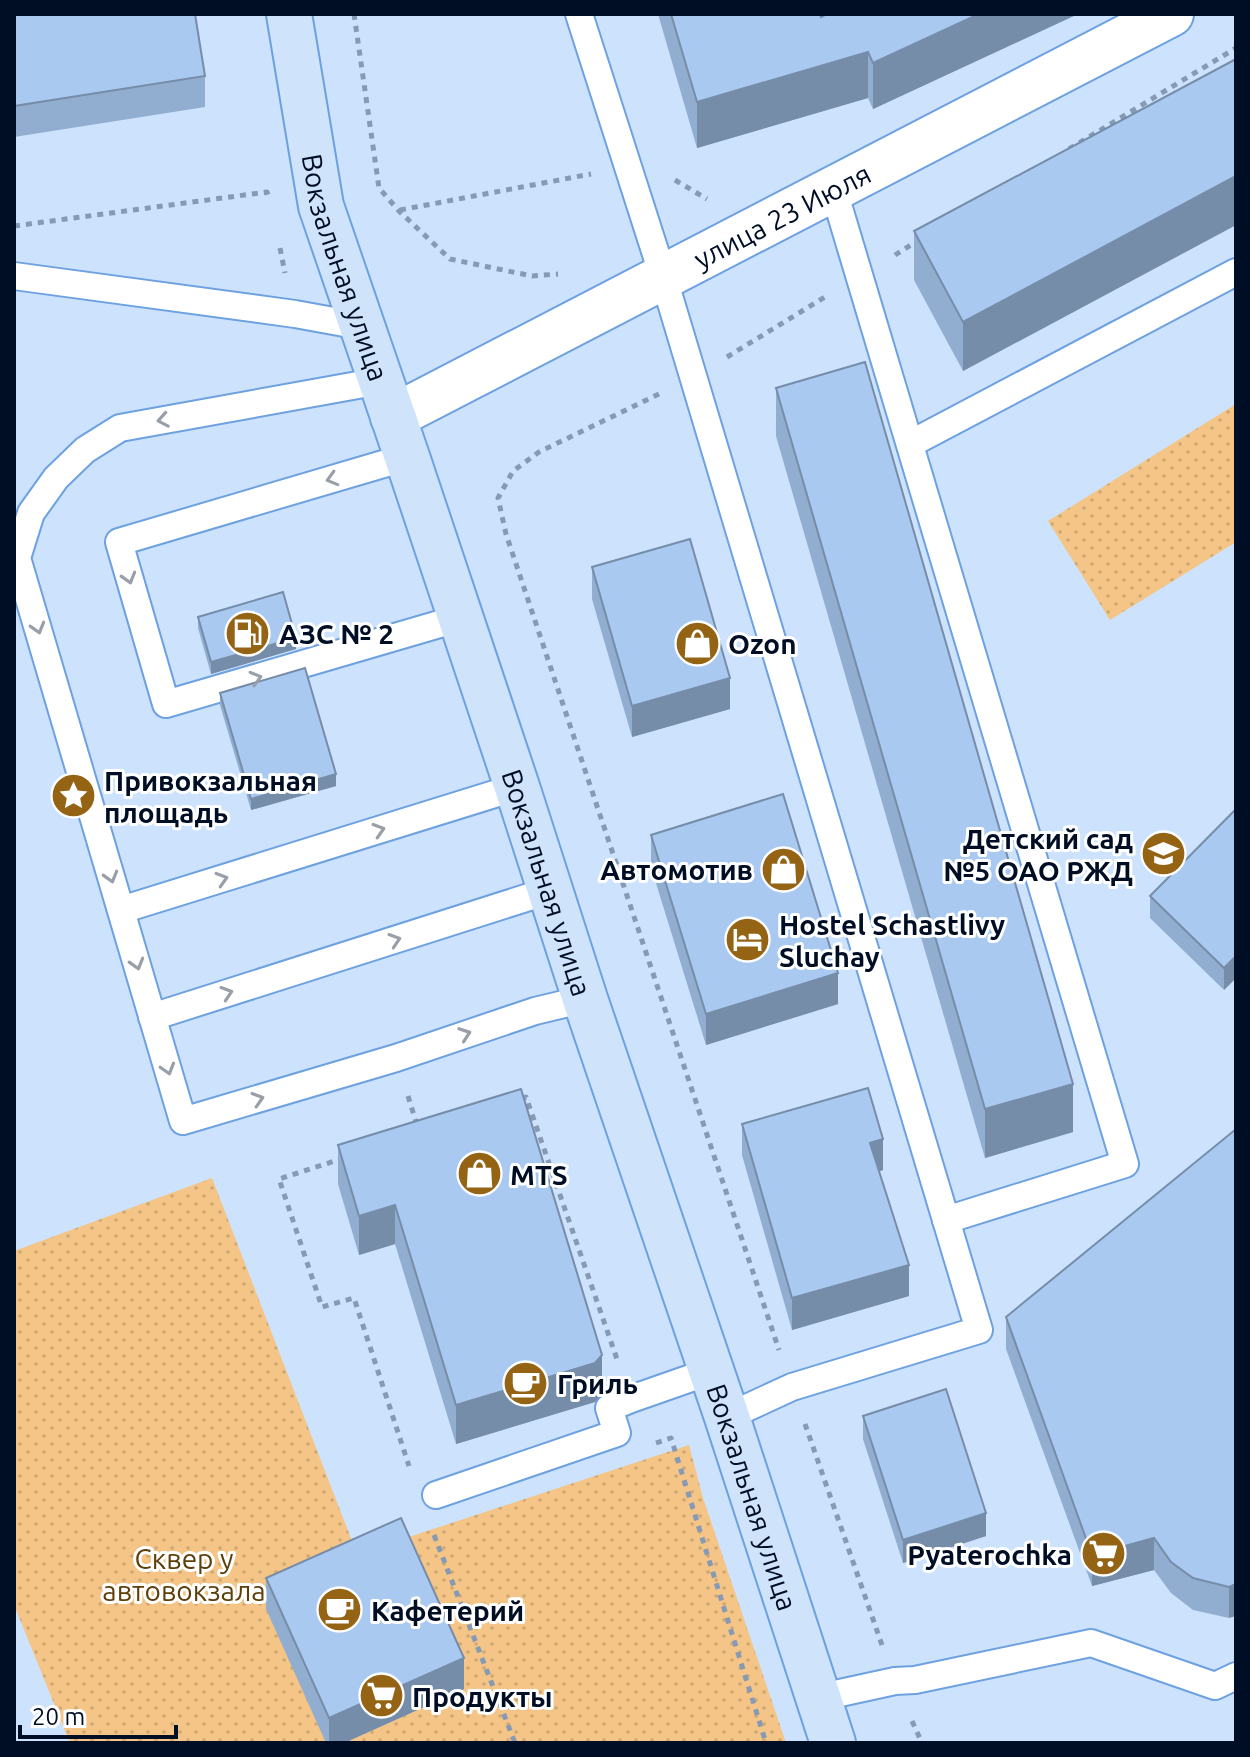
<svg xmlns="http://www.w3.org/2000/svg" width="1250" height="1757" font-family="Ubuntu,sans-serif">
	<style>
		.park { fill: url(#park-dots) }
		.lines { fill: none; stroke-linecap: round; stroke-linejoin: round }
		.lane-casing { stroke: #6da1e0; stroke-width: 30 }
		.street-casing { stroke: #6da1e0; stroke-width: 48 }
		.secondary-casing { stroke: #6da1e0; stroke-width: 48 }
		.path { stroke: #879ab4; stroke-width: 5; stroke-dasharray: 6 6; stroke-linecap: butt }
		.lane { stroke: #fff; stroke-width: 26 }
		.street { stroke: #fff; stroke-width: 44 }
		.secondary { stroke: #cfe3fa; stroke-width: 44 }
		.wall { fill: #91adcf }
		.shaded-wall { fill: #768da9 }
		.building { fill: #a9c9f1; stroke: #768da9; stroke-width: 2 }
		.oneway { stroke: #999fa8 }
		.labels { text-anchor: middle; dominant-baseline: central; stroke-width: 6; stroke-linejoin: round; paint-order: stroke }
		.street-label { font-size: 28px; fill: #000e25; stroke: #fff }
		.poi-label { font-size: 28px; font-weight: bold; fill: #000e25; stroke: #fff; text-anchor: start }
		.park-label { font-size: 28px; fill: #5e3e09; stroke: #fff }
	</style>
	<defs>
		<pattern id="park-dots" width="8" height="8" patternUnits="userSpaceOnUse" patternTransform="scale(2)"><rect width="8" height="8" fill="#f4c586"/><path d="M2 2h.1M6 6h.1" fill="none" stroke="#cfa874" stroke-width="1.8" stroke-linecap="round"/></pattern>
	</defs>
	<rect width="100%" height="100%" fill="#cce2fd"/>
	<!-- park -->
	<g class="park">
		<path d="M1236 404V542L1110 620 1048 521Z"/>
		<path d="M212 1178 357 1554 689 1445 703 1498 786 1743H70L14 1605V1251Z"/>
	</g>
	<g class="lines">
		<defs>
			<g id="lane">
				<path d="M579 14 663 276 979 1330 792 1387 727 1417"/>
				<path d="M833 188 1125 1164 946 1220"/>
				<path d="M14 276 295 314 361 326"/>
				<path d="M380 381 120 428 85 450 56 478 31 513 17 558 183 1121 396 1058 535 1011 585 999"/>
				<path d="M910 444 1236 272"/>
				<path d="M407 457 119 542 166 704 460 618"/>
				<path d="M121 910 517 787"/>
				<path d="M152 1017 551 890"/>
				<path d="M436 1495 617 1433 609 1408 631 1399 711 1371"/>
				<path d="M817 1698 895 1681 915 1680 1091 1643 1215 1686 1236 1676"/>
			</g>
			<g id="street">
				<path id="s1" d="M393 417 1171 14"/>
			</g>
			<g id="secondary">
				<path id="s2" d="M289 14 321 206 407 457 517 787 585 999 727 1417 833 1743"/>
			</g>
		</defs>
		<!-- lane casing -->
		<use href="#lane" class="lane-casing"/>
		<!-- street casing -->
		<use href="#street" class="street-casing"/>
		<!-- secondary casing -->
		<use href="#secondary" class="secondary-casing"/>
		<!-- path -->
		<g class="path">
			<path d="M354 14 379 188 399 211 450 259 532 276 558 274"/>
			<path d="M1069 149 1236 48"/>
			<path d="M675 180 707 199"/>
			<path d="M400 210 591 174"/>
			<path d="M14 226 267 192 268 195"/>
			<path d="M280 248 285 273"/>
			<path d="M895 255 917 241"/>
			<path d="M727 357 825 297"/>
			<path d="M659 394 539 452 513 471 498 498 506 534 779 1350"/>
			<path d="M408 1096 417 1125"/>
			<path d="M521 1099 526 1097 618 1362"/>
			<path d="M344 1158 279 1179 322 1307 354 1298 409 1466"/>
			<path d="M805 1424 882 1645"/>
			<path d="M656 1443 671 1438 766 1743"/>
			<path d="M434 1535 515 1743"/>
			<path d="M912 1721 922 1743"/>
		</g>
		<!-- lane -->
		<use href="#lane" class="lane"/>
		<!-- street -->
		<use href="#street" class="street"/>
		<!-- secondary -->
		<use href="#secondary" class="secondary"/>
	</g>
	<!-- wall -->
	<g class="wall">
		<path d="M14 14 205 76V107L14 137Z"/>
		<path d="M658 14H820L821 17 827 14H1078L873 109 868 98 697 148Z"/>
		<path d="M1236 59V225L963 371 914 280V231Z"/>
		<path d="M776 388 1073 1132 985 1158 776 436Z"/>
		<path d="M592 567 730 709 632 737 592 599Z"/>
		<path d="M198 617 296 649 211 674 198 628Z"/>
		<path d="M220 693 336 786 251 810 220 705Z"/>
		<path d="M1236 809V978L1224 990 1150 918V896Z"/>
		<path d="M651 835 838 1004 706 1045 651 867Z"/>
		<path d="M742 1124 883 1170 879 1171 909 1296 792 1330 742 1155Z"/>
		<path d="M1236 1129 1229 1618 1193 1610 1171 1593 1154 1570 1092 1586 1006 1349V1317Z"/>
		<path d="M338 1145 602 1394 595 1402 456 1444 395 1244 359 1255 338 1184Z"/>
		<path d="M863 1416 986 1536 903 1563 863 1439Z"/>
		<path d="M266 1578 464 1689 344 1743H326L266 1609Z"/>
	</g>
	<!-- shaded-wall -->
	<g class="shaded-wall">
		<path d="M979 14H1078L873 109V63Z"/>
		<path d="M868 52V98L697 148V102Z"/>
		<path d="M1236 176V225L963 371V322Z"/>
		<path d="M296 638V649L211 674V662Z"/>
		<path d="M730 678V709L632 737V706Z"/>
		<path d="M336 774V786L251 810V799Z"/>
		<path d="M1236 956V978L1224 990V968Z"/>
		<path d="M838 973V1004L706 1045V1014Z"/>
		<path d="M1073 1084V1132L985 1158V1109Z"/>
		<path d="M883 1139V1170L870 1175V1143Z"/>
		<path d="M395 1205V1244L359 1255V1216Z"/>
		<path d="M909 1265V1296L792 1330V1298Z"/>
		<path d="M602 1355V1394L595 1402 456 1444V1405Z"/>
		<path d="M986 1513V1536L903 1563V1540Z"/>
		<path d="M1154 1538V1570L1092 1586V1555Z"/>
		<path d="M1236 1584V1616L1229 1618V1587Z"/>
		<path d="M464 1658V1689L344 1743H329V1718Z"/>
	</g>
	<!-- building -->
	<g class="building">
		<path d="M14 14H195L205 76 14 106Z"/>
		<path d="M671 14H820L821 17 827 14H979L873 63 868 52 697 102Z"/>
		<path d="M1236 59V176L963 322 914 231Z"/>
		<path d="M865 362 1073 1084 985 1109 776 388Z"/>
		<path d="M690 539 730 678 632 706 592 567Z"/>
		<path d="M283 592 296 638 211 662 198 617Z"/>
		<path d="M305 668 336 774 251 799 220 693Z"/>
		<path d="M783 794 838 973 706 1014 651 835Z"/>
		<path d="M1236 809V956L1224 968 1150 896Z"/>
		<path d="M868 1088 883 1139 870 1143 909 1265 792 1298 742 1124Z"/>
		<path d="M521 1089 602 1355 595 1363 456 1405 395 1205 359 1216 338 1145Z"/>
		<path d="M1236 1129V1584L1229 1587 1193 1578 1171 1562 1154 1538 1092 1555 1006 1317Z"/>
		<path d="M946 1389 986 1513 903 1540 863 1416Z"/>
		<path d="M401 1518 464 1658 329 1718 266 1578Z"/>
	</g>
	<!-- one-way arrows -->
	<defs><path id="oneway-chevron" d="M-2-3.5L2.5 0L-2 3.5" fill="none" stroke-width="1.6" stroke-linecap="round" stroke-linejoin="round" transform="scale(2)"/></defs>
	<g class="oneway">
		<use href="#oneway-chevron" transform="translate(163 420) rotate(170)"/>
		<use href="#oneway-chevron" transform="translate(332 479) rotate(164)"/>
		<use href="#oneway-chevron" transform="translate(129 578) rotate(74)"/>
		<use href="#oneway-chevron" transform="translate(38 628) rotate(74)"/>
		<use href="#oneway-chevron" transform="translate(256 678) rotate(-16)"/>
		<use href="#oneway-chevron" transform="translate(379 830) rotate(-17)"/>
		<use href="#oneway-chevron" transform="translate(111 877) rotate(74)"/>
		<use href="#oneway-chevron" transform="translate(222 879) rotate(-17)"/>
		<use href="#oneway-chevron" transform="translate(395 940) rotate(-18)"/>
		<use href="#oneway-chevron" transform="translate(137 964) rotate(74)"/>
		<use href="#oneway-chevron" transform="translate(227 993) rotate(-18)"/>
		<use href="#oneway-chevron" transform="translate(465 1034) rotate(-19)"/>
		<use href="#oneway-chevron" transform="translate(168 1069) rotate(73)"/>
		<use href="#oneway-chevron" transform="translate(258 1099) rotate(-17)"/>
	</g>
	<!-- icons -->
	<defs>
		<symbol id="fuel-disc" viewBox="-11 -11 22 22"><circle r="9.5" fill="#946414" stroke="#fff"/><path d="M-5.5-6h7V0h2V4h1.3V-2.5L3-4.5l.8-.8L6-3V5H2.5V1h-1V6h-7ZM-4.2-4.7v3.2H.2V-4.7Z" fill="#fff"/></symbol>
		<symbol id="shop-disc" viewBox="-11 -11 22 22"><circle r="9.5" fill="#946414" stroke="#fff"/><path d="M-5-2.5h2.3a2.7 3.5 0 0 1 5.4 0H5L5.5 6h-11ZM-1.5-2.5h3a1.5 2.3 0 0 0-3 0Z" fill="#fff"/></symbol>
		<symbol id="sight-disc" viewBox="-11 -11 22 22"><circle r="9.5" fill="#946414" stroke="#fff"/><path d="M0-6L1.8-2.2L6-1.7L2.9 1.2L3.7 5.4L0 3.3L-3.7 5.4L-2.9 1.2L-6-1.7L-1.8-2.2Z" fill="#fff"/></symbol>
		<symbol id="school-disc" viewBox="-11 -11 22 22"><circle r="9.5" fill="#946414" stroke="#fff"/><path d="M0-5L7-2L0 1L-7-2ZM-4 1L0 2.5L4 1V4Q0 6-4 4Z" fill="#fff"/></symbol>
		<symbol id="hotel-disc" viewBox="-11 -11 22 22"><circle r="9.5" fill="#946414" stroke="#fff"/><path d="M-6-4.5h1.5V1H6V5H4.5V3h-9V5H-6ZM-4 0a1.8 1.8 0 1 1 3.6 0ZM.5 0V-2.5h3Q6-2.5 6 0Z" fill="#fff"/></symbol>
		<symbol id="cafe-disc" viewBox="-11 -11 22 22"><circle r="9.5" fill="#946414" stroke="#fff"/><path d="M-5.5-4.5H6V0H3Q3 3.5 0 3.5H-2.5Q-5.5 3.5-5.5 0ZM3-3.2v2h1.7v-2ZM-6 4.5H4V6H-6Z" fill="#fff"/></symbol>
		<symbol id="supermarket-disc" viewBox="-11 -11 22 22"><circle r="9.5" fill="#946414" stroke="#fff"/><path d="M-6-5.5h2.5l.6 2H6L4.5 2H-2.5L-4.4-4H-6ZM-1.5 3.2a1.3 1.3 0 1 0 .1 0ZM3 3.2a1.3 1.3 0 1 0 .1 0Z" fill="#fff"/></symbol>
	</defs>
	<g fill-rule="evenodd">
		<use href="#fuel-disc" x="222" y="608" width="51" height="51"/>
		<use href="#shop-disc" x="672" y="618" width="51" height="51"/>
		<use href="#sight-disc" x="48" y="770" width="51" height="51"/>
		<use href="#school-disc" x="1138" y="828" width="51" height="51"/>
		<use href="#shop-disc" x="758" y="844" width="51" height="51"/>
		<use href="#hotel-disc" x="722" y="914" width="51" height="51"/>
		<use href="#shop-disc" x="454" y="1148" width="51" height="51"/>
		<use href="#cafe-disc" x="500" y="1358" width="51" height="51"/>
		<use href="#supermarket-disc" x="1078" y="1528" width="51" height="51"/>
		<use href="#cafe-disc" x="314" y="1584" width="51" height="51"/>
		<use href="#supermarket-disc" x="356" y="1670" width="51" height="51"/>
	</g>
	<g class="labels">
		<!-- street labels -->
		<g class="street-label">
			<text stroke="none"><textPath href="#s1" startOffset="438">улица 23 Июля</textPath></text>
			<text stroke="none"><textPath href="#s2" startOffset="260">Вокзальная улица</textPath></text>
			<text stroke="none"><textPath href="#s2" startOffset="908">Вокзальная улица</textPath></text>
			<text stroke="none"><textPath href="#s2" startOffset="1556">Вокзальная улица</textPath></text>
		</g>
		<!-- poi labels -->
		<g class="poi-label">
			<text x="279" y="633">АЗС № 2</text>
			<text x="728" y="643">Ozon</text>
			<text x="104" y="780">Привокзальная<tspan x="104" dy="32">площадь</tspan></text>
			<text x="1133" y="838" text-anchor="end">Детский сад<tspan x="1133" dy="32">№5 ОАО РЖД</tspan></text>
			<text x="753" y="869" text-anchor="end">Автомотив</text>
			<text x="779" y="924">Hostel Schastlivy<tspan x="779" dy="32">Sluchay</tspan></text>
			<text x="510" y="1174">MTS</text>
			<text x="557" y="1383">Гриль</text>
			<text x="1072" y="1554" text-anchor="end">Pyaterochka</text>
			<text x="371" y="1610">Кафетерий</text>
			<text x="412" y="1696">Продукты</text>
		</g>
		<!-- park labels -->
		<g class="park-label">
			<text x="184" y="1558">Сквер у<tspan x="184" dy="32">автовокзала</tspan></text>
		</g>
	</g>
	<!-- border -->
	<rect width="1250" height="1757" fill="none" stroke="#000e25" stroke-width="32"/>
	<!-- scale -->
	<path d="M20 1725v12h156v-12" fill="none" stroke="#000e25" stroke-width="4"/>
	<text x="32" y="1725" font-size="24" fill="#000e25" stroke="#ffffff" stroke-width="6" paint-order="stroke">20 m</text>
</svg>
